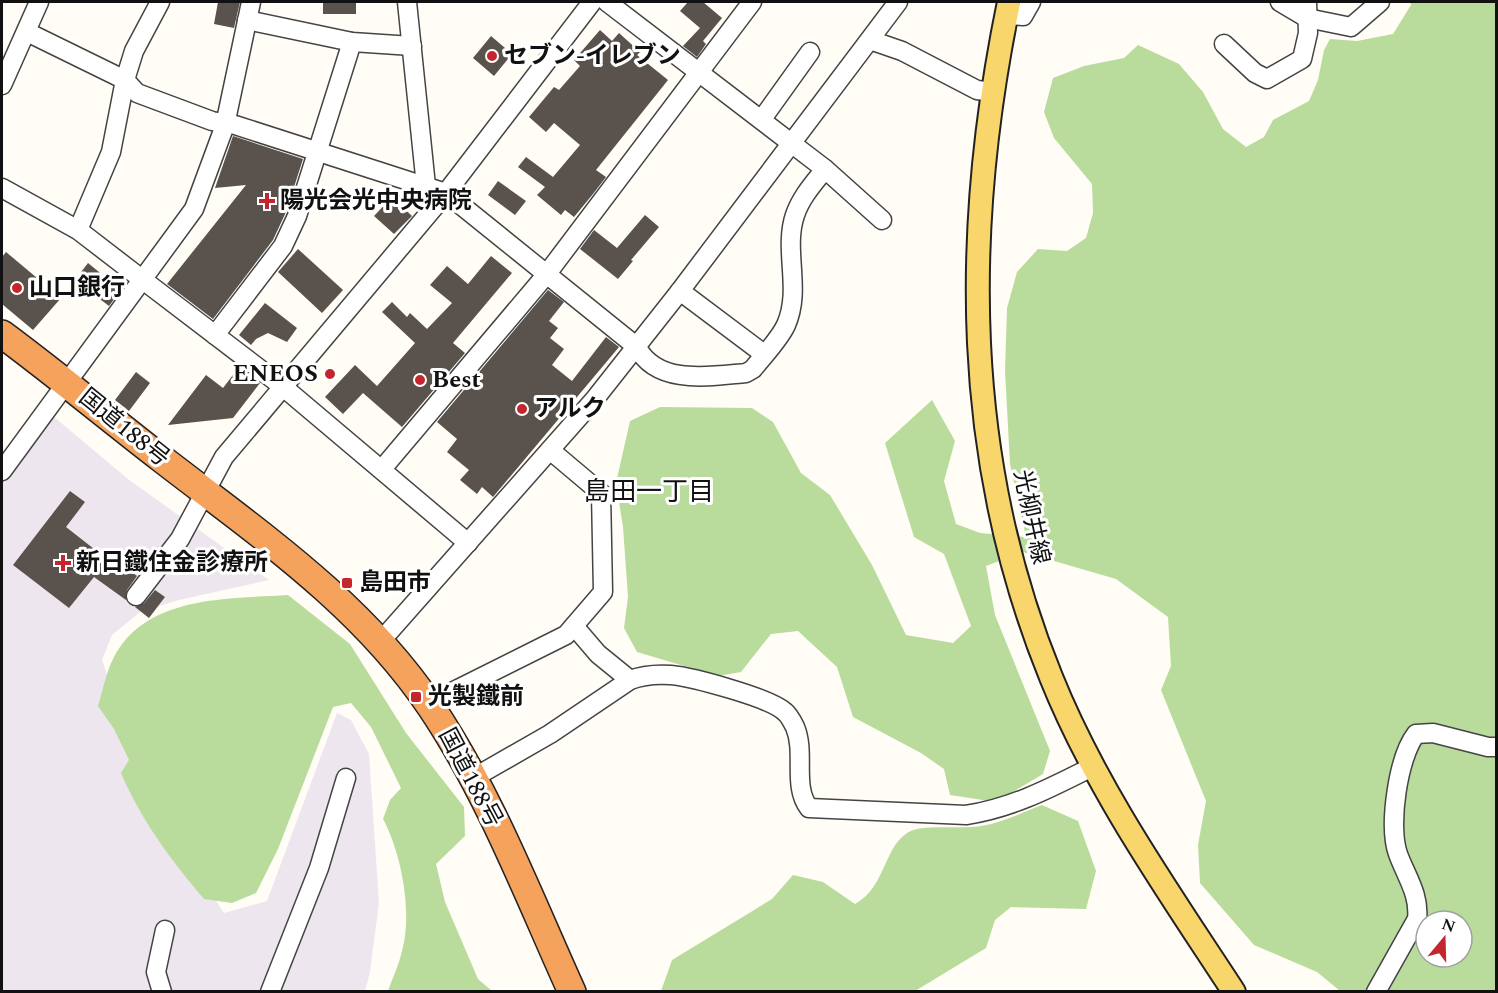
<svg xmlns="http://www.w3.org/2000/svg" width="1498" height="993" font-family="Spectral,'Noto Sans JP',serif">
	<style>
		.industrial { fill: #eee6ef }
		.forest { fill: #b9dc9c; fill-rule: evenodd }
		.building { fill: #5a524d }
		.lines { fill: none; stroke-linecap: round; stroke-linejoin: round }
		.minor-casing { stroke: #444; stroke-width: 21 }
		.major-casing { stroke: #222; stroke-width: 26 }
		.highway-casing { stroke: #222; stroke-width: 30 }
		.minor { stroke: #fff; stroke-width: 18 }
		.major { stroke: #f9d66b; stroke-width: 22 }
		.highway { stroke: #f5a25d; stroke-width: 27 }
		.poi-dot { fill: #c4262e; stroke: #fff; stroke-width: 2 }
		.labels { text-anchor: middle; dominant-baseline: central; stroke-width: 6; stroke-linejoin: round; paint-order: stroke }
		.poi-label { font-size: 24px; font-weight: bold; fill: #111; stroke: #fff; text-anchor: start }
		.street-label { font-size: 24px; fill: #111; stroke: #fff }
		.neighbourhood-label { font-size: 26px; fill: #111; stroke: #fff }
	</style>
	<rect width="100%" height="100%" fill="#fffdf5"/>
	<!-- industrial -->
	<path class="industrial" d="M47 411 128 479 269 580 179 600 140 612 112 635 102 660 155 807 224 913 267 901 337 713 351 720 369 754 379 903 370 972 365 991 2 992V471Z"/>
	<!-- forest -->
	<g class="forest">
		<path d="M1410 2H1496V991H1340L1317 972 1254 945 1200 883 1198 845 1206 801 1161 690 1171 666 1168 617 1116 579 1023 552 986 566 995 615 1050 751 1043 774 996 802 950 795 944 769 921 753 853 717 837 667 798 631 771 634 741 672 718 676 637 652 624 628 628 597 623 527 616 483 630 421 660 407 752 408 773 422 801 473 830 495 872 565 906 635 953 643 971 626 944 554 914 537 885 443 932 400 955 441 944 481 956 524 980 533 1026 537 1010 464 1005 371 1007 308 1017 272 1038 249 1067 251 1086 238 1093 213 1092 184 1054 138 1044 112 1053 78 1084 66 1124 58 1138 45 1179 64 1203 92 1223 129 1246 147 1264 137 1273 120 1309 101 1318 80 1324 50 1330 39 1357 41 1393 34 1411 5ZM1426 921H1462V957H1426Z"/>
		<path d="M288 595 350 644 406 733 464 807 465 836 436 864 445 902 478 979 492 991H388C393 977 400 962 403 947 412 910 401 852 383 819L390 800 401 788 371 727 351 703 333 707 278 849 256 893 232 903 204 899C171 860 141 820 121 773L129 760 114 729 98 706C103 690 106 672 114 657 147 595 228 599 288 595Z"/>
		<path d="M1042 805 1078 821 1096 871 1086 909 1011 907 995 920 986 948 915 991H661L672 960 772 899 793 875 823 882 855 904C888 886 883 842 913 830 927 825 964 829 981 826 1002 823 1023 812 1042 805Z"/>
	</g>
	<!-- building -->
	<g class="building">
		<path d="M218 2H240L234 28 214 24Z"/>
		<rect x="323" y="2" width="33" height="12"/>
		<path d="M688 2H703L722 18 703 41 706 44 697 57 683 46 700 28 680 11Z"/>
		<path d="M600 30 612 41 619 33 640 52 637 55 668 80 596 170 606 177 593 194 574 217 565 210 561 215 537 195 545 187 518 167 526 157 553 177 580 145 554 123 546 132 529 117 554 87 559 90 580 66 574 60Z"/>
		<path d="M491 36 512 54 494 76 473 58Z"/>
		<path d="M233 136 303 159 286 212 273 240 213 319 167 284 246 185 215 188Z"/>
		<path d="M498 181 526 201 515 215 488 195Z"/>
		<path d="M392 197 412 216 394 234 374 216Z"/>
		<path d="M645 215 659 227 631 260 633 261 618 279 580 249 594 230 617 248Z"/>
		<path d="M298 249 343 290 322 313 278 272Z"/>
		<path d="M6 252 61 298 33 330 2 304V257Z"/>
		<path d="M491 256 512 273 453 343 465 353 402 427 363 393 343 414 325 397 355 365 377 386 415 343 382 312 392 302 407 317 410 313 427 329 452 303 430 285 447 266 468 284Z"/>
		<path d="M88 263 121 290 109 306 75 280Z"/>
		<path d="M548 290 564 302 549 321 558 328 550 338 564 349 552 365 572 381 606 337 619 347 493 497 482 487 477 494 460 480 469 470 447 452 457 439 437 422Z"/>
		<path d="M265 303 297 328 287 342 268 333 256 339 251 345 239 335Z"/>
		<path d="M239 367 260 383 233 418 168 425 206 375 223 388Z"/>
		<path d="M136 372 150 383 129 411 115 400Z"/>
		<path d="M70 491 85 502 66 527 112 563 114 559 137 576 127 590 126 600 94 577 69 608 13 565Z"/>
		<path d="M155 590 165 597 149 618 135 607 144 603Z"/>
	</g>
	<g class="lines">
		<defs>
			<g id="minor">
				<path d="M407 2 426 186"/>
				<path d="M607 2 825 169 882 220"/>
				<path d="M1280 2 1307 18 1351 27 1380 2"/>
				<path d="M1006 15 1023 16 1031 2"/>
				<path d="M247 20 352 42 412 46"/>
				<path d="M27 32 125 80 137 93 212 121 235 125 446 193 637 347C657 386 711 376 746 373L753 369C764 355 779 340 786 325 802 289 783 250 795 215 801 197 814 183 825 169"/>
				<path d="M870 40 902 51 977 90 993 92"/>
				<path d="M1224 44 1255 73 1267 79 1302 59 1308 33 1307 2"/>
				<path d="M2 85 39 2"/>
				<path d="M762 119 810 52"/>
				<path d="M2 188 78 230 143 280 282 386 468 543"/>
				<path d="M78 230 111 152 125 80 134 51 160 2"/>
				<path d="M680 291 764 354"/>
				<path d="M215 335 283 246 297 216 352 42"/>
				<path d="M382 469 546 275 752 2"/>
				<path d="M2 471 194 209 225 125 251 2"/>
				<path d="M136 596 180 539 224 457 446 193 592 2"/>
				<path d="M574 626 598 654 630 680"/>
				<path d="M380 642 594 400 680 291 898 2"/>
				<path d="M431 706 448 694 566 635 603 592 601 493 550 450"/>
				<path d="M475 777 550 734 630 680C643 675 657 674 671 675 692 677 771 698 785 712 789 715 793 723 795 727 806 753 792 786 809 808L966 815C1013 808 1052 787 1094 766"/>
				<path d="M162 992 156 972 165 930"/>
				<path d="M270 992 319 868 346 778"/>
				<path d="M1376 992 1417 919C1420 895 1406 876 1398 854 1388 826 1398 757 1416 734L1433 733 1488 747H1496"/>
			</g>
			<path id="major" d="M1009 2C962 230 962 459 1051 677 1096 789 1168 891 1234 992"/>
			<path id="highway" d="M2 334C56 374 109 418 162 459 259 534 362 604 431 707 490 795 528 895 572 992"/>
		</defs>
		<!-- minor casing -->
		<use href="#minor" class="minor-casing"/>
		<!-- major casing -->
		<use href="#major" class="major-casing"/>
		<!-- highway casing -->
		<use href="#highway" class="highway-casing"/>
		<!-- minor -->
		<use href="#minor" class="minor"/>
		<!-- major -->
		<use href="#major" class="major"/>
		<!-- highway -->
		<use href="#highway" class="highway"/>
	</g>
	<!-- markers -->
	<g class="poi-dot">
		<circle cx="492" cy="56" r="6"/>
		<path d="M264 192h6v6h6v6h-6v6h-6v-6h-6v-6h6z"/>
		<circle cx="17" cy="288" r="6"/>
		<circle cx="330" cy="374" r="6"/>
		<circle cx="420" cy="380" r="6"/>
		<circle cx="522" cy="409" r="6"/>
		<path d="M60 554h6v6h6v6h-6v6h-6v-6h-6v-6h6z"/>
		<rect x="341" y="577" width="12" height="12" rx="3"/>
		<rect x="410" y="691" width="12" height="12" rx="3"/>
	</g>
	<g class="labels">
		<!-- poi labels -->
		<g class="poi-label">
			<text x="504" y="56">セブン-イレブン</text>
			<text x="280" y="201">陽光会光中央病院</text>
			<text x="29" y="288">山口銀行</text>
			<text x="318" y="374" text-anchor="end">ENEOS</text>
			<text x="432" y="380">Best</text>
			<text x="534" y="409">アルク</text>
			<text x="76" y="563">新日鐵住金診療所</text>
			<text x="359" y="583">島田市</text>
			<text x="428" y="697">光製鐵前</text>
		</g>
		<!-- street labels -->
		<g class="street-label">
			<text transform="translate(124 428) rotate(39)">国道188号</text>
			<text transform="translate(1031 517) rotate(78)">光柳井線</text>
			<text transform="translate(470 778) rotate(62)">国道188号</text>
		</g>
		<!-- neighbourhood labels -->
		<g class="neighbourhood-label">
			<text x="649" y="492">島田一丁目</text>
		</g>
	</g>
	<!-- border -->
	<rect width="1498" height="993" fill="none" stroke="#111111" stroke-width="6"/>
	<!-- north arrow -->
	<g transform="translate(1444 939) rotate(19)"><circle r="28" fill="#ffffff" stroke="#a0a0a0" stroke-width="1.5"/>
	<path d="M0-4.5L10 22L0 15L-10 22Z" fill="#c4262e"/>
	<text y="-9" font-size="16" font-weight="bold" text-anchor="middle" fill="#111111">N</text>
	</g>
</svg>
